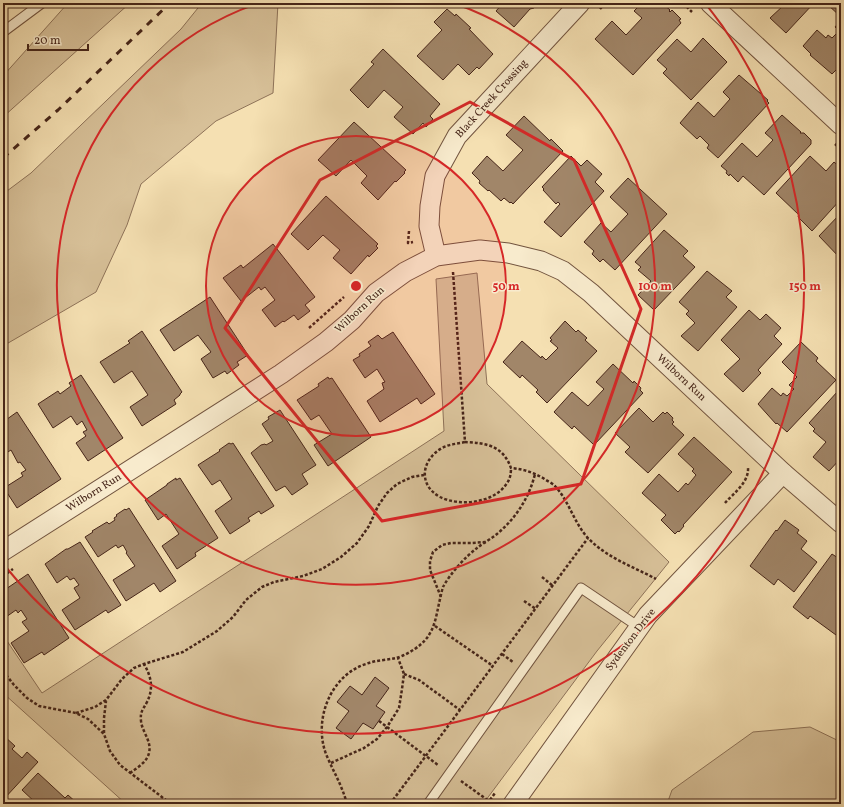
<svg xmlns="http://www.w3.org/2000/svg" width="844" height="807" font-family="Vollkorn,serif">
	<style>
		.green { fill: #d7c098; stroke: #8e7258 }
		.building { fill: #a18669; stroke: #462519 }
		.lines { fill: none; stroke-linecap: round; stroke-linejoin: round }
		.lane-casing { stroke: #72543f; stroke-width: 11 }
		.street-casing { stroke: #72543f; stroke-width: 21 }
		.path { stroke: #462519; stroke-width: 2.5; stroke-dasharray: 3 2; stroke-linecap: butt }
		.lane { stroke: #f8ebcd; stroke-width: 9 }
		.street { stroke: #f8ebcd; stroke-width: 19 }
		.rail { stroke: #462519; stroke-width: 3; stroke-dasharray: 7 7; stroke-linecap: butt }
		.marked { fill: none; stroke: #d62828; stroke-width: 3; stroke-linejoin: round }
		.ring { fill: none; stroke: #d62828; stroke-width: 2 }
		.labels { text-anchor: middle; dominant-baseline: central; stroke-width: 3; stroke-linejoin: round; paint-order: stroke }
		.street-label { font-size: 11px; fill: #462519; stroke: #f8ebcd }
		.centre { fill: #d62828; stroke: #f8ebcd; stroke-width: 2 }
		.ring-label { font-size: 12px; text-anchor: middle; font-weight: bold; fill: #d62828; stroke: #f8ebcd; stroke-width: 3; stroke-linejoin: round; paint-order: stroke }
	</style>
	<rect width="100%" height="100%" fill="#f5e0b2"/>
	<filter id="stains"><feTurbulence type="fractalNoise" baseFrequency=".005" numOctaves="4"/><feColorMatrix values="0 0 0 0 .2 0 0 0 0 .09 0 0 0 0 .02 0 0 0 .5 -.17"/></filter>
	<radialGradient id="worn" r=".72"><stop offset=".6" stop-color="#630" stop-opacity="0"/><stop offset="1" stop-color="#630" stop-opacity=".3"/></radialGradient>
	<!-- green -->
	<g class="green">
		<path d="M68 3H130L3 117V76Z"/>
		<path d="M202 3H278L273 93 216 121 141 184 127 225 96 292 3 346V194L31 173 181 29Z"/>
		<path d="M477 273 487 384 669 562 597 651 483 804H126L3 693V635L42 693 444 431 436 279Z"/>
		<path d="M810 727 841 742V804H667L672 790 753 732Z"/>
	</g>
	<!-- building -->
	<g class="building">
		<path d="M503 3H539L534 8 530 9 514 27 496 11Z"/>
		<path d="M642 3H662L670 10 669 11 670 12 672 10 681 19 679 20 681 23 633 75 595 39 612 21 626 35 642 18 634 11Z"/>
		<path d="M781 3H814L786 33 770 18 784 5Z"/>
		<path d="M827 3H841V17L827 4Z"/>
		<path d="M447 9 455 16 456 14 471 28 469 29 493 54 479 69 477 67 469 75 458 64 443 80 417 56 442 30 434 22Z"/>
		<path d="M841 20V65L832 74 810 55 811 54 803 46 817 30 826 38 828 35 832 38 839 31 835 27Z"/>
		<path d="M703 38 727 62 691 100 663 73 667 69 657 60 677 39 691 52Z"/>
		<path d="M383 49 440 104 430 116 433 119 426 127 423 123 413 134 394 117 403 107 384 90 368 108 350 90 374 64 371 62Z"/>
		<path d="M739 75 768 100 767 101 769 103 718 158 707 148 709 145 700 136 697 139 680 123 698 102 714 117 730 99 723 92Z"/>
		<path d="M782 115 801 132 800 133H804L811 140V144L764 195 743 176 738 182 730 174 729 176 726 173 727 171 721 166 742 143 757 157 773 140 765 133Z"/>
		<path d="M524 116 550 141 551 139 563 151 513 204 511 202 510 203 504 198 501 201 489 190 488 191 479 183 480 181 472 173 487 156 503 171 523 150 506 135Z"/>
		<path d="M354 122 406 170 404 172 405 173 396 182 395 181 378 200 361 183 367 176 351 160 336 176 318 160Z"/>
		<path d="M571 156 581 166 587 160 602 174 595 182 604 191 561 237 544 222 560 204 558 202 556 204 543 190 544 189 542 187Z"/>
		<path d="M810 156 826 171 834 162 841 168V199L812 231 798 217 799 215 776 193Z"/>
		<path d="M628 178 667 214 615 270 603 259 600 262 592 254 594 251 584 242 601 223 611 232 628 214 610 197Z"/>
		<path d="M326 196 378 244 376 246 378 248 369 257 368 255 351 274 333 258 340 250 323 235 308 250 291 234Z"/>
		<path d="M841 213V259L819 236Z"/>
		<path d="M664 230 688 251 683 256 695 267 654 310 638 295 651 281 638 270 641 267 635 262Z"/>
		<path d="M273 244 315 297 305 305 310 311 298 320 294 315 284 322 283 321 275 327 262 310 275 300 265 287 261 290 259 287 241 301 223 278 241 265 243 268Z"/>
		<path d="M707 271 732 291 726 297 737 307 698 351 681 336 695 323 686 314 689 311 679 302Z"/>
		<path d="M210 297 248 355 237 362 239 365 227 374 225 371 213 378 201 359 211 352 198 335 174 351 160 330Z"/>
		<path d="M749 310 760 320 766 314 781 328 774 336 782 344 758 370 761 373 743 392 724 374 740 359 721 340Z"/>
		<path d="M565 321 576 332 578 330 587 338 585 340 597 351 547 403 536 392 538 390 522 375 520 378 503 362 522 341 541 358 542 356 546 360 558 348 550 341 552 340 550 338Z"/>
		<path d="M142 331 182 392 180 394V395L174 400 176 404 142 426 130 407 148 395 132 371 114 383 100 362 130 343 128 341Z"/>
		<path d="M393 332 435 394 421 404 417 398 380 422 367 401 384 389 382 383 385 382 377 369 365 378 353 360 360 356 359 354 371 346 368 342 378 335 382 339Z"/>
		<path d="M801 342 818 358 816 361 836 380 787 432 777 423 776 424 758 404 772 388 781 396 783 393 787 396 794 389 789 385 797 377 782 362Z"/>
		<path d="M613 364 633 383 634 381 641 388 640 390 643 393 594 445 574 426 572 429 554 412 572 392 588 406 604 389 596 382Z"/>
		<path d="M81 375 123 438 88 461 76 443 86 436 83 432 87 430 82 421 77 425 71 416 53 428 38 404 58 391 60 394 71 386 69 383Z"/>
		<path d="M328 377 329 379 332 378 371 437 328 466 314 445 332 434 319 415 311 420 297 400 319 386 318 384Z"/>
		<path d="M838 391 841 394V458L829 471 813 457 826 442 813 431 815 429 809 423Z"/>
		<path d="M639 408 653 422 663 412 665 414 667 412 673 418 672 420 674 422 672 424 684 435 648 473 625 452 630 447 615 433Z"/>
		<path d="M280 410 316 465 302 474 308 484 292 495 285 486 276 491 251 453 261 445 265 444 266 445 273 441 262 424 269 419 268 417Z"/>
		<path d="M17 412 61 479 17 508 4 488 23 476 21 473 26 470 20 462 18 463 11 450 3 455V422Z"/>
		<path d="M694 437 732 472 683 525 684 526 679 532 678 531 675 534 661 520 666 515 642 493 659 474 678 492 686 483 688 485 696 475 692 471 694 469 678 454Z"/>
		<path d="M229 443 231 444 233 443 274 506 261 514 259 511 248 518 250 521 230 534 215 511 232 499 220 480 212 485 198 465 220 451 219 450Z"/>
		<path d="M176 478V480L180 478 218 538 195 553 196 556 177 569 162 546 179 534 166 514 158 520 145 500 167 485V484Z"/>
		<path d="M129 508 176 581 160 592 154 583 126 601 113 580 135 566 126 553 127 552 123 545 118 548 116 545 98 557 85 537 93 532 92 531 107 522 109 524 115 520 114 518 117 516 116 515 125 509 126 510Z"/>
		<path d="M785 520 799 530 797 533 807 541 801 549 817 562 794 592 778 579 774 585 750 566 776 530 777 531Z"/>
		<path d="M80 542 121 605 108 613 106 610 75 630 62 610 80 598 74 588 79 585 74 578 70 580 67 576 57 583 45 564 66 549H68Z"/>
		<path d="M832 554 841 560V628L836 635 810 616 808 619 793 607Z"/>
		<path d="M28 574 69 638 44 655 42 652 24 663 11 643 29 631 22 622 27 619 21 610 18 613 16 610 6 617 3 613V591Z"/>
		<path d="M375 677 389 688 376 706 385 712 373 729 363 723 351 739 336 728 349 711 337 702 350 686 362 695Z"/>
		<path d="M3 735 15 746 12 749 22 758 27 752 38 762 3 800Z"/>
		<path d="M38 773 65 798 68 795 78 804H37L22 790Z"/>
	</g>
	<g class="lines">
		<defs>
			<g id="lane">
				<path d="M3 32 42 3"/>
				<path d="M428 804 581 588 639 627"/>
			</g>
			<g id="street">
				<path d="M710 3 841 125"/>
				<path d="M436 256 429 226 430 206 435 176 457 136 580 3"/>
				<path d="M3 551 281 374 326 342 352 320 376 293 405 272 436 256 480 250 508 253 541 261 563 271 591 293 783 473 841 523"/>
				<path d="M513 804 648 615 783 473"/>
			</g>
		</defs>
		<!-- lane casing -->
		<use href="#lane" class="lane-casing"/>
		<!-- street casing -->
		<use href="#street" class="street-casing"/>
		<!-- path -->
		<g class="path">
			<path d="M683 3 692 12"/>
			<path d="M600 9 605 3"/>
			<path d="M835 144 841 149"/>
			<path d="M409 231 408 243 413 242"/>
			<path d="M453 272 465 442C487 443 503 446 511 468 523 469 532 472 543 478 547 481 552 483 555 486 569 501 574 523 588 538 607 558 632 566 656 579"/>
			<path d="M309 328 344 297"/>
			<path d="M465 442C457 444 449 444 442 448 421 460 418 485 440 497 460 507 495 503 507 483 510 479 511 474 511 468"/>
			<path d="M725 503C734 493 749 482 748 468"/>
			<path d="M3 576 13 569"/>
			<path d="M542 577 553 586"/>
			<path d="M441 597 430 570V561L433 552 442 545 451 543H471L486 542"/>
			<path d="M524 601 536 609"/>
			<path d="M435 626 493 666"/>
			<path d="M502 654 513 662"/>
			<path d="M3 671 14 685 27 698 39 706 76 713 88 719 104 734 110 751 120 765 171 804"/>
			<path d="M404 674 419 680 460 710"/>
			<path d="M76 713 95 707 106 700 122 679 134 668 144 664 183 652 217 631 233 617 246 600 262 587 274 582 303 576 322 569 341 557 357 543 369 526 378 506 387 493 397 484 412 477 424 475"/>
			<path d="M379 721 438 765"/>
			<path d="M104 733V718L106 701"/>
			<path d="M331 763 364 748 377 739 387 727 399 708 402 689 404 674 398 658"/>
			<path d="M130 773C137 768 147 762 149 753 152 741 142 732 141 721 140 711 143 710 147 702 154 688 151 676 144 664"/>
			<path d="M461 781 493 804"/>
			<path d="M347 804C342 785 333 771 326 754 313 719 331 675 366 664 376 660 387 660 396 658 404 656 414 650 420 645 435 633 436 616 440 599 441 595 442 590 443 587 450 574 465 557 477 548 483 543 491 539 497 534 516 518 529 498 535 474"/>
			<path d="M390 804 588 538"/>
			<path d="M487 804 495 793"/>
		</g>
		<!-- lane -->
		<use href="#lane" class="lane"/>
		<!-- street -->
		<use href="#street" class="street"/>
		<!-- rail -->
		<path class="rail" d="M3 158 58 110 170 3"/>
	</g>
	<!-- marked area -->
	<path class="marked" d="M470 102 574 160 641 309 581 484 382 521 225 328 320 180Z"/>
	<!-- distance rings -->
	<circle cx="356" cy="286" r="150" fill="#d62828" fill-opacity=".12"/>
	<g class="ring">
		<circle cx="356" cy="286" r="150"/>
		<path d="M453 3A299 299 0 1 1 259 3"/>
		<path d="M705 3A449 449 0 1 1 5 566"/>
	</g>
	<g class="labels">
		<!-- street labels -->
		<g class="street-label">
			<text transform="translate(492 99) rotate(-48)">Black Creek Crossing</text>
			<text transform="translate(360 310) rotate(-43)">Wilborn Run</text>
			<text transform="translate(681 378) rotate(43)">Wilborn Run</text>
			<text transform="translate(94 493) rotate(-32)">Wilborn Run</text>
			<text transform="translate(631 640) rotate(-53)">Sydenton Drive</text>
		</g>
	</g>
	<circle cx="356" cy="286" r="6" class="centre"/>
	<g class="ring-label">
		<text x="506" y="290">50 m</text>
		<text x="655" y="290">100 m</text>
		<text x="805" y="290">150 m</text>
	</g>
	<!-- margin -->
	<rect width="844" height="807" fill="none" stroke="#f5e0b2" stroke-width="16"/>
	<rect x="4" y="4" width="836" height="799" fill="none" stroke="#462519" stroke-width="2"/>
	<rect x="8" y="8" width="828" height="791" fill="none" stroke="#462519"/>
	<!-- scale -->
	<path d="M28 44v6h60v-6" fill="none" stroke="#462519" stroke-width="2"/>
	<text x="34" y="44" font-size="12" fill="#462519" stroke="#f8ebcd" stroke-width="3" paint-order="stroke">20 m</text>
	<rect width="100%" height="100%" filter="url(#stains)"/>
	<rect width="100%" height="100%" fill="url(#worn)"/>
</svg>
